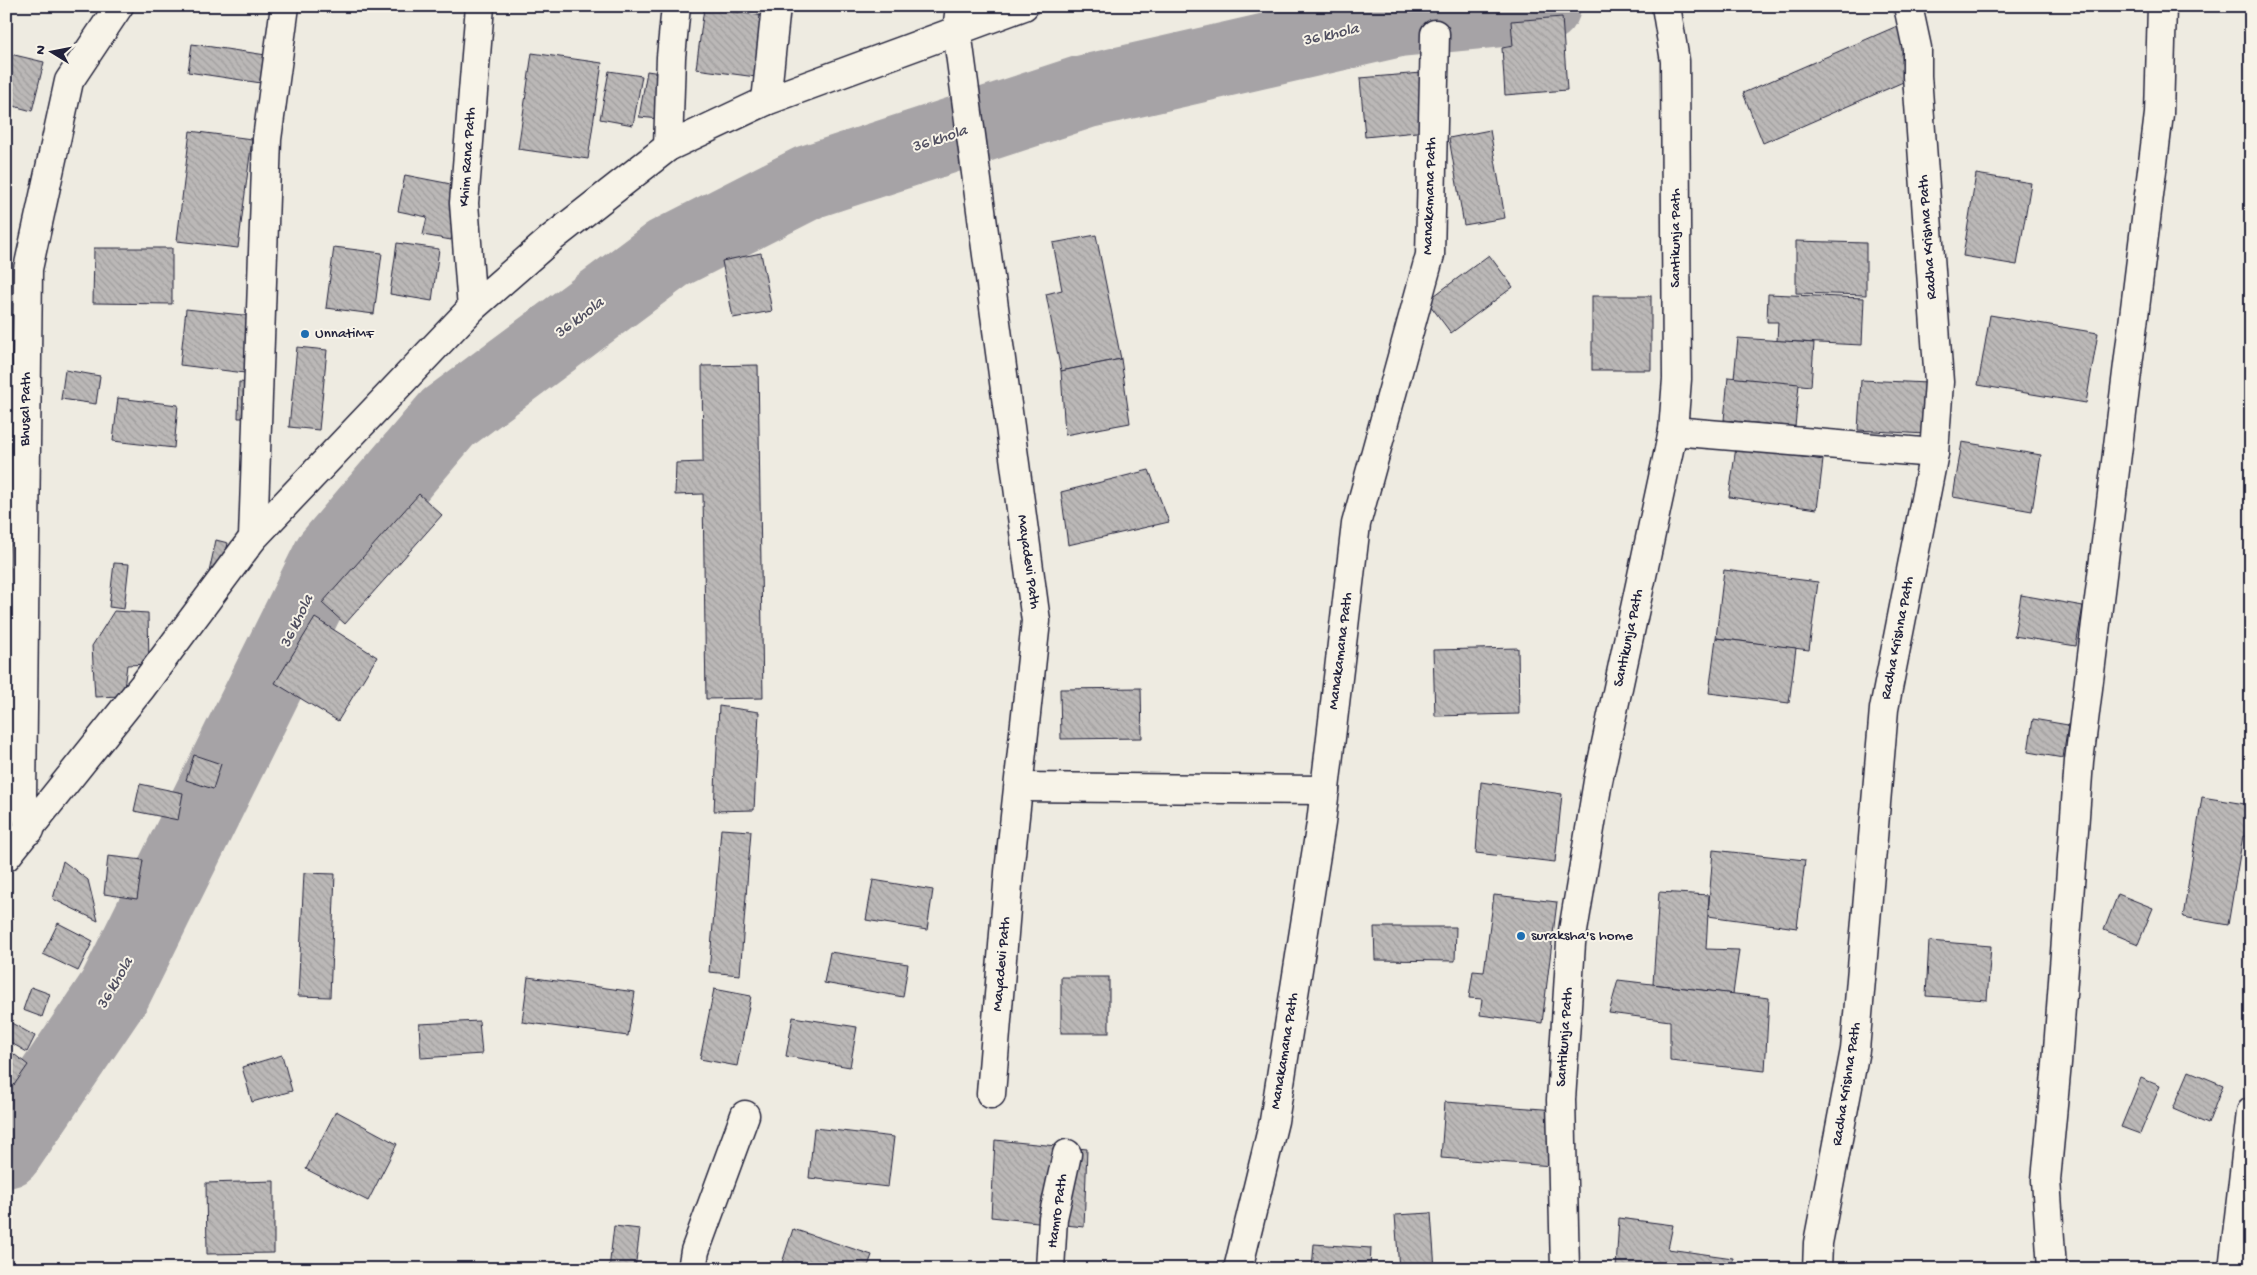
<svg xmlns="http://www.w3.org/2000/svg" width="2257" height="1275" font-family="'Gochi Hand',sans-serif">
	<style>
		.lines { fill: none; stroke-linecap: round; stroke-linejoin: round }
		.river { stroke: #a6a3a6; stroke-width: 74 }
		.building { fill: url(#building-back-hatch); stroke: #22223b }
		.street-casing { stroke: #22223b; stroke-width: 31 }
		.street { stroke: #f7f3e8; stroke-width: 28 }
		.poi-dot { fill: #1f6fb2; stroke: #f7f3e8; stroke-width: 2 }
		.labels { text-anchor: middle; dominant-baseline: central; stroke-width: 4; stroke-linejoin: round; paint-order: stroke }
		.street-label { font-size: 15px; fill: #22223b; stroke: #f7f3e8 }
		.poi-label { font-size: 15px; fill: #22223b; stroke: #f7f3e8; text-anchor: start }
		.water-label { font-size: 16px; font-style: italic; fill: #504f60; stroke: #f7f3e8 }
	</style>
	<defs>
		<pattern id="building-back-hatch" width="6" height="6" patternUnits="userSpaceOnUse" patternTransform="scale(1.25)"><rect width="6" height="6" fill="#bbb8b7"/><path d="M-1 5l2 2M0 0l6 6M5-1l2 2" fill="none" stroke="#a09e9e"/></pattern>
	</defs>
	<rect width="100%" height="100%" fill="#eeebe1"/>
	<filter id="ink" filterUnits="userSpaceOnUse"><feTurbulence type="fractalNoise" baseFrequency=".02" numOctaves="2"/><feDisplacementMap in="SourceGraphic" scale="10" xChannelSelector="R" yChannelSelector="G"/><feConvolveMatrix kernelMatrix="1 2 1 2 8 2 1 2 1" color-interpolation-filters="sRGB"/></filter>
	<g filter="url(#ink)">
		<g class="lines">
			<!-- river -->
			<path class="river" d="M6 1151 115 990 330 556 448 418 668 254 809 182 1084 92 1399 20 1544 6"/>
		</g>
		<!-- building -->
		<g class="building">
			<path d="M704 8 764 16 756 77 696 69Z"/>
			<path d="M1562 17 1567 90 1505 95 1502 48 1513 46 1511 21Z"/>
			<path d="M1911 20 1917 76 1763 143 1743 93Z"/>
			<path d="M192 44 266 55 261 83 188 72Z"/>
			<path d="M6 53 44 62 32 111 6 104Z"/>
			<path d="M532 53 602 63 588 159 518 149Z"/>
			<path d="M609 71 642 76 633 125 600 119Z"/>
			<path d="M647 71 667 74 660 119 639 117Z"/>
			<path d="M1422 73 1427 131 1365 137 1360 78Z"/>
			<path d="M1490 130 1505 218 1464 225 1449 138Z"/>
			<path d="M190 131 252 139 238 248 177 241Z"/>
			<path d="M1976 174 2031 183 2017 265 1963 256Z"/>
			<path d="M405 175 461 186 451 240 423 235 427 217 398 211Z"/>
			<path d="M1096 235 1121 359 1061 371 1046 294 1062 290 1053 243Z"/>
			<path d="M1796 241 1866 243V295L1796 293Z"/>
			<path d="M397 243 439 249 432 301 390 294Z"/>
			<path d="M334 247 382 253 374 314 326 308Z"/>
			<path d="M94 248H172V304L93 303Z"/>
			<path d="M761 253 772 311 733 318 722 261Z"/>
			<path d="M1489 255 1513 287 1451 333 1427 301Z"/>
			<path d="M1768 294 1864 298 1862 345 1777 341 1778 322H1767Z"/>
			<rect x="1592" y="296" width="59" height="74"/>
			<path d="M186 309 252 316 245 373 180 365Z"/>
			<path d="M1990 315 2098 333 2086 403 1978 385Z"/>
			<path d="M1738 338 1814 343 1811 386 1734 378Z"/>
			<path d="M297 347 327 350 319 430 289 427Z"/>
			<path d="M1121 359 1130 423 1065 435 1061 371Z"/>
			<path d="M758 365 763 698 706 699 703 494 675 495 676 463 703 462 702 366Z"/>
			<path d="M65 370 100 376 96 404 61 399Z"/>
			<path d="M1728 377 1799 384 1795 427 1724 420Z"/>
			<path d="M1861 380 1928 383 1925 434 1858 430Z"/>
			<path d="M239 382 252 383 251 418H238Z"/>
			<path d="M118 398 178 405 174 448 113 441Z"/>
			<path d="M6 425 10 426 6 450Z"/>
			<path d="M1962 442 2041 455 2032 511 1953 497Z"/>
			<path d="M1736 447 1823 460 1817 509 1729 497Z"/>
			<path d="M1149 470 1169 522 1068 545 1061 492Z"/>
			<path d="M419 494 442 515 345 624 322 603Z"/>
			<path d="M6 514 13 515 7 558H6Z"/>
			<path d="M216 540 228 543 221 575 209 572Z"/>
			<path d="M114 563 129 564 124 609 109 607Z"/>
			<path d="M1724 570 1818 582 1809 650 1716 638Z"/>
			<path d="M2021 595 2083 606 2076 646 2014 636Z"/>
			<path d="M114 611 148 613 149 664 127 665 123 696 95 697 92 646Z"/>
			<path d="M315 618 377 657 338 721 275 683Z"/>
			<path d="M1716 638 1796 648 1789 703 1709 693Z"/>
			<path d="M1518 648 1519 714 1435 716 1433 650Z"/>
			<path d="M1141 688 1142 738 1061 739 1060 689Z"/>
			<path d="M719 706 759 712 754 810 714 811Z"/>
			<path d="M2033 719 2068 725 2063 758 2028 752Z"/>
			<path d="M6 733H9L6 766Z"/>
			<path d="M194 755 221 764 213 789 186 780Z"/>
			<path d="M1481 782 1562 794 1555 862 1476 853Z"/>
			<path d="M140 784 183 793 178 820 134 811Z"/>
			<path d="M2202 797 2251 805V837L2243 836 2228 925 2183 917Z"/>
			<path d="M721 829 751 831 740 975 709 972Z"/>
			<path d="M1713 850 1805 860 1797 928 1708 916Z"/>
			<path d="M108 856 143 860 137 899 104 894Z"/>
			<path d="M63 861 88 880 98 921 53 899Z"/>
			<path d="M304 873 335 874 330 997 298 996Z"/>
			<path d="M873 880 933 890 927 930 866 920Z"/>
			<path d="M1659 892 1709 895 1706 949 1739 950 1733 994 1653 984Z"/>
			<path d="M2118 894 2153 908 2138 944 2104 930Z"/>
			<path d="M1494 895 1557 902 1542 1023 1480 1015 1482 999 1469 998 1473 971 1484 972Z"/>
			<path d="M58 923 93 941 78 971 43 954Z"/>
			<path d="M1374 927H1456L1455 961 1375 960Z"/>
			<path d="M1929 941 1991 946 1987 1000 1926 996Z"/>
			<path d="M830 952 908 964 903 997 824 983Z"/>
			<path d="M528 977 635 992 628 1036 522 1022Z"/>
			<rect x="1061" y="977" width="48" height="56"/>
			<path d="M1618 980 1769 998 1765 1071 1670 1061V1021L1609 1013Z"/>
			<path d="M31 987 50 994 42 1017 23 1010Z"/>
			<path d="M714 989 751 996 737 1066 700 1059Z"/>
			<path d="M793 1017 857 1027 850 1067 786 1056Z"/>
			<path d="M6 1020 35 1036 27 1052 6 1040Z"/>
			<path d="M479 1021 482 1054 421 1058 419 1024Z"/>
			<path d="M6 1048 28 1065 14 1085 6 1080Z"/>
			<path d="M282 1055 292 1091 252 1102 242 1067Z"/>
			<path d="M2189 1071 2223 1085 2208 1124 2173 1109Z"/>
			<path d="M2141 1078 2160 1086 2140 1134 2121 1127Z"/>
			<path d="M1445 1102 1557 1110 1553 1166 1441 1158Z"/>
			<path d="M336 1111 397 1144 368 1201 306 1169Z"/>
			<path d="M814 1128 894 1137 888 1187 809 1178Z"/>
			<path d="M995 1140 1087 1149 1084 1227 991 1217Z"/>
			<path d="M274 1181V1253L207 1254 206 1183Z"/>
			<path d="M1431 1213 1435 1269H1399L1395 1215Z"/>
			<path d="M1619 1218 1673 1225 1668 1249 1733 1258 1732 1269H1616Z"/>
			<path d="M614 1226 640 1229 635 1269H609Z"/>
			<path d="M793 1229 872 1255 867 1269H780Z"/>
			<path d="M1314 1244 1371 1248 1370 1269H1312Z"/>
		</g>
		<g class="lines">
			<defs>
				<g id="street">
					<path d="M960 6 957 31 1036 621 1009 872 991 1094"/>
					<path d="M766 101 776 6"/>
					<path d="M668 147 671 57 676 6"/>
					<path d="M472 308 464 203 480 6"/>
					<path d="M1673 431 1934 453"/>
					<path d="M253 538 267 139 285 6"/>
					<path d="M1019 787 1325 790"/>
					<path d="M30 830 22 797 28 269 69 81 119 6"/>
					<path d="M6 857 142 687 253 538 472 308 552 238 668 147 766 101 1024 6"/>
					<path d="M692 1269 695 1251 745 1115"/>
					<path d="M1050 1269 1053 1218 1067 1154"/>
					<path d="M1238 1269 1274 1121 1321 823 1356 524 1430 255 1435 34"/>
					<path d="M1565 1269 1561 1100 1571 943 1598 781 1673 431 1677 379 1675 61 1666 6"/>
					<path d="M1817 1269 1818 1243 1855 1050 1884 709 1934 453 1939 382 1917 76V48L1908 6"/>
					<path d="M2052 1269 2046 1180 2057 1063 2079 761 2159 114 2162 6"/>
					<path d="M2233 1269 2251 1112"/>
				</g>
			</defs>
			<!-- street casing -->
			<use href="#street" class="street-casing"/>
			<!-- street -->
			<use href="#street" class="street"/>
		</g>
	</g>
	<!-- markers -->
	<g class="poi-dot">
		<circle cx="305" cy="334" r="5"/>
		<circle cx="1521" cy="936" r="5"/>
	</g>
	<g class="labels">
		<!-- street labels -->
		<g class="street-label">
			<text transform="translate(468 157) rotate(-86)">Khim Rana Path</text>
			<text transform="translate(1430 196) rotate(-88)">Manakamana Path</text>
			<text transform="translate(1928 237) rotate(-94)">Radha Krishna Path</text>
			<text transform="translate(1676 238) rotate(-90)">Santikunja Path</text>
			<text transform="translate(26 409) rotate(-89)">Bhusal Path</text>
			<text transform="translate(1028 562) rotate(82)">Mayadevi Path</text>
			<text transform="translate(1629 638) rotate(-78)">Santikunja Path</text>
			<text transform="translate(1898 638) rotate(-79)">Radha Krishna Path</text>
			<text transform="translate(1341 651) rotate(-83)">Manakamana Path</text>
			<text transform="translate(1002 964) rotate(-85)">Mayadevi Path</text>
			<text transform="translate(1565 1037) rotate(-86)">Santikunja Path</text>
			<text transform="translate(1285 1051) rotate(-81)">Manakamana Path</text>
			<text transform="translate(1847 1084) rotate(-81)">Radha Krishna Path</text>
			<text transform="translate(1058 1211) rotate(-82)">Hamro Path</text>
		</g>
		<!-- poi labels -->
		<g class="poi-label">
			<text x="315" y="334">UnnatiMF</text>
			<text x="1531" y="936">suraksha's home</text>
		</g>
		<!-- water labels -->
		<g class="water-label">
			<text transform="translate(1331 36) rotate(-13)">36 khola</text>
			<text transform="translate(940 140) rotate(-18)">36 khola</text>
			<text transform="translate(580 319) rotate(-37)">36 khola</text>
			<text transform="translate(298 622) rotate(-64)">36 khola</text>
			<text transform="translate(116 984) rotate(-60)">36 khola</text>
		</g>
	</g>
	<!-- margin -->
	<rect width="2257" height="1275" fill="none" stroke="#f7f3e8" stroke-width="25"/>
	<rect x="12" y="12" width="2232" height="1250" fill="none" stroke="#22223b" stroke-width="2" filter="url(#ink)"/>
	<!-- north arrow -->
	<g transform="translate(52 52) rotate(280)" stroke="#f7f3e8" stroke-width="4" paint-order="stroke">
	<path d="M0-4L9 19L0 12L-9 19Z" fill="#22223b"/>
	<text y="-8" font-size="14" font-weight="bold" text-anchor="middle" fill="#22223b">N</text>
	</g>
</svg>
